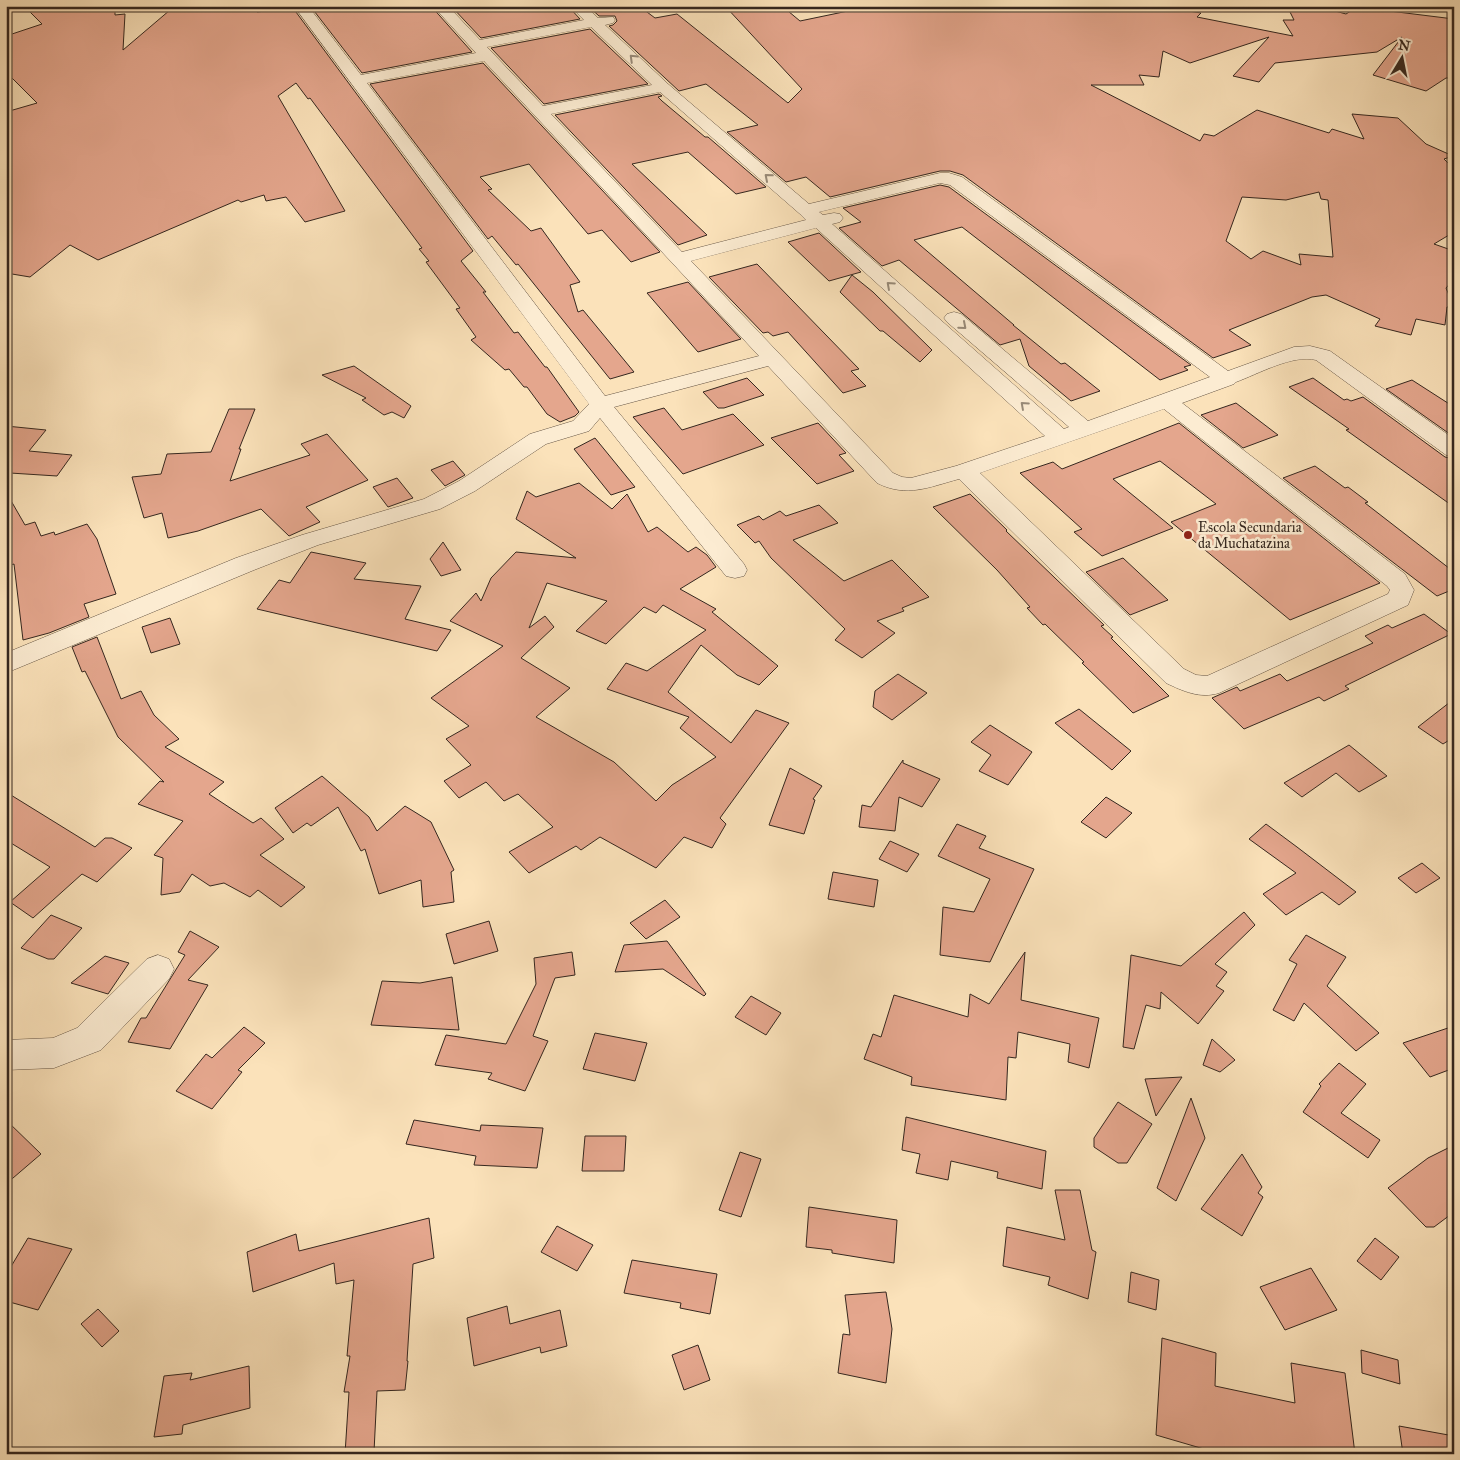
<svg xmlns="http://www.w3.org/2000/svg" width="1460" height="1460" font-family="'IM FELL Great Primer',serif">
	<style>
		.building { fill: #e4a68d; stroke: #35271f; fill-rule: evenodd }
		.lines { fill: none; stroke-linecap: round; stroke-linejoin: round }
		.minor-casing { stroke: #665646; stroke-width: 1 }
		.minor { fill: #fcecd2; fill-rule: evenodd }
		.oneway { stroke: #988a78 }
		.poi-dot { fill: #8f2418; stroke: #fcecd2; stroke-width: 2 }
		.labels { text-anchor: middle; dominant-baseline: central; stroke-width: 5; stroke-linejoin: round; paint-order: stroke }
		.poi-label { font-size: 14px; fill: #35271f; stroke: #fcecd2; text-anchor: start }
	</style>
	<rect width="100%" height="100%" fill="#fbe2ba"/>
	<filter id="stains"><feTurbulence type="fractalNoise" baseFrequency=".004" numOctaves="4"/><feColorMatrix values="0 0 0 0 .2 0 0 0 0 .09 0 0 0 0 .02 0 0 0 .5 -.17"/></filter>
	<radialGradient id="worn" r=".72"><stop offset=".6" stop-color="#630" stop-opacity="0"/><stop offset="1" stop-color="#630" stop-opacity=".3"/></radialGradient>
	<!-- building -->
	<g class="building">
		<path d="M24 6H115V15L125 14 123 50 170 10 209 6H255L257 12 293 8 473 251 461 261 486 292H483L514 333 518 332 545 367H547L579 412 575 416 560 422 547 414 527 387H524L509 369 505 370 471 340 476 337 456 309 460 308 426 262 429 261 419 249 422 248 310 98 308 99 296 83 278 96 345 211 305 222 286 197 266 201 264 195 241 202 238 200 98 260 70 245 30 277 6 273V112L37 103 6 72V36L42 24Z"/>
		<path d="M315 6H431L472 52 362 73 311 7Z"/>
		<path d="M451 6H568L580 19 481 38Z"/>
		<path d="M588 6H639L655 18 677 14 788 103 802 89 725 6H782L800 21 872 6H1189V11L1201 13 1197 17 1293 36 1283 20H1294L1287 6H1317L1346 14 1357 7 1454 19V78H1446L1426 91 1373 75 1402 37 1377 52 1275 63 1259 82 1233 76 1269 37 1190 63 1163 51 1159 77 1139 75 1144 85H1091L1200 141 1204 134 1214 136 1257 110 1329 133 1332 129 1364 139 1352 114 1398 118 1426 144 1453 156 1444 159 1454 169V232L1434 244 1454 251V279L1446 288 1454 307H1447L1445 325 1416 319 1411 335 1375 326 1380 319 1326 295 1312 297 1229 330 1251 345 1213 358 963 175 950 171H940L830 197 806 177 786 182 727 132 758 125 706 84 679 91 609 26 613 25 617 21 615 16H599ZM1319 192 1321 199 1328 200 1333 257 1299 254 1301 265 1263 251 1251 259 1226 241 1242 197 1286 200Z"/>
		<path d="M590 29 648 84 544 104 491 48Z"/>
		<path d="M483 63 660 252 631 262 602 230 588 234 529 164 480 177 492 189 488 190 531 231 541 228 580 282 570 285 578 312 583 310 634 372 610 379 518 264 516 265 492 236 488 239 370 84Z"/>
		<path d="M659 94 662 96 658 97 662 101 705 137H708L766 187 736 194 688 152 632 164 707 235 678 245 555 115Z"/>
		<path d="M940 185 949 187 1191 365 1184 367 1188 370 1160 380 962 227 914 240 1014 325H1013L1061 364 1065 363 1100 391 1071 401 1029 366 1020 339 1000 345 899 260 882 266 839 228 861 222 843 208Z"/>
		<path d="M819 233 861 272 829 281 788 242Z"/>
		<path d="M757 264 859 369 851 371 866 386 843 393 788 332 773 336 768 332 763 333 709 277Z"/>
		<path d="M852 275 873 292 932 350 920 362 883 331H880L840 292Z"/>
		<path d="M688 282 741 339 698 352 647 293Z"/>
		<path d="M354 366 411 406 404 418 392 412 384 415 362 400 366 398 322 375Z"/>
		<path d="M747 378 764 395 724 408H718L703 392Z"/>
		<path d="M1313 378 1344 400 1347 399 1351 401 1363 397 1445 457 1454 459V507L1346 430 1349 429 1289 387Z"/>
		<path d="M1412 380 1454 407V437L1386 389Z"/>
		<path d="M1236 403 1278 435 1243 448 1201 415Z"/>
		<path d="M664 408 682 430 733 414 764 445 683 474 633 417Z"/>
		<path d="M229 409H255L239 449H241L230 481 310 455 301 444 327 434 368 480 306 507 320 522 289 536 261 509 198 531 168 538 162 513 144 518 132 477 161 474 167 454 211 452Z"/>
		<path d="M818 423 846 453 839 455 854 471 817 484 771 438Z"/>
		<path d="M1179 423 1380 583 1290 620 1171 522 1216 504 1160 461 1113 479 1173 528 1102 556 1074 532 1082 529 1020 473 1053 462 1062 469Z"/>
		<path d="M6 426 46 430 29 451 72 455 57 476 10 473 6 478Z"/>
		<path d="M595 438 635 487 611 495 574 449Z"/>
		<path d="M453 461 465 475 445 486 431 470Z"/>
		<path d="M1315 466 1345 488 1348 487 1368 502 1365 503 1454 572V589L1437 596 1283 478Z"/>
		<path d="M397 478 413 498 388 507 373 487Z"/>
		<path d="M579 483 612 509 627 494 648 532 657 527 688 552 696 547 707 555 716 567 680 589 716 609 712 612 778 666 759 685 737 675 701 645 668 692 731 743 756 710 789 723 720 818 726 824 712 848 684 837 656 868 600 837 581 850 576 846 529 873 509 852 553 827 518 794 504 801 486 782 459 798 444 781 471 765 446 739 469 726 431 698 503 646 450 621 476 593 481 601 491 578 516 552 576 558 516 519 527 491 536 497ZM547 583 607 601 576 631 606 644 644 607 656 613 663 605 706 630 647 671 626 663 607 689 689 717 680 728 716 757 672 785 656 801 614 762 536 717 570 688 521 658 554 627 545 616 529 628Z"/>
		<path d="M6 492 25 525 35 522 41 536 54 532 55 535 87 524 97 539 116 594 84 604 89 617 49 633 23 640 14 564 11 565 6 543Z"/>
		<path d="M970 494 1007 530 1006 531 1104 625 1101 626 1113 637 1111 638 1169 696 1133 713 1082 663 1084 662 1045 624 1043 625 1027 608 1030 607 997 570 933 507Z"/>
		<path d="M819 505 838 523 793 540 844 581 892 560 929 597 902 608 904 611 877 621 895 633 862 658 835 640 845 629 771 558 759 541 755 543 737 525 759 516 763 520 780 511 786 516Z"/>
		<path d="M443 542 461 570 441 576 430 559Z"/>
		<path d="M311 552 366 563 354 579 421 586 405 619 451 630 437 651 257 609 279 580 290 583Z"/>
		<path d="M1123 558 1168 600 1130 615 1086 572Z"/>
		<path d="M1424 614 1451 634 1345 686 1349 689 1324 701 1319 697 1244 729 1212 698 1237 687 1240 691 1280 674 1287 681 1373 643 1365 636 1388 625 1392 628Z"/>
		<path d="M170 618 180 644 151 653 142 627Z"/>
		<path d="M97 637 121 699 141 691 154 715 179 739 165 747 224 782 209 794 253 823 261 818 284 839 260 855 305 887 281 907 258 890 250 897 224 883 210 886 192 874 180 892 161 895 163 858 154 855 183 821 138 804 160 781 164 782 118 737 85 671 82 672 72 647Z"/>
		<path d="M898 674 927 693 892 720 873 707 875 691Z"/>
		<path d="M1454 699V737L1443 744 1418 727Z"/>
		<path d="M1079 709 1131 751 1112 770 1055 723Z"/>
		<path d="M990 725 1032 752 1008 785 979 771 991 755 971 742Z"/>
		<path d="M1349 745 1387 776 1359 792 1336 773 1302 797 1284 783Z"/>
		<path d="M903 760V763L940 779 922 807 899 797 895 831 859 827 862 805 871 807Z"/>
		<path d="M790 768 822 786 813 799 815 800 804 834 769 825Z"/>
		<path d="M322 776 369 817 377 831 405 806 431 822 454 870 451 872 454 902 423 907 421 880 379 894 365 849 361 851 338 807 311 826 307 823 293 833 275 808Z"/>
		<path d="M6 792 95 847 105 838H112L132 848 97 882 82 874 33 918 10 902 50 867 6 840Z"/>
		<path d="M1106 797 1132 813 1106 838 1081 822Z"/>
		<path d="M957 824 986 836 979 848 1034 869 990 962 940 955 943 907 974 912 990 879 938 856Z"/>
		<path d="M1266 824 1297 847 1356 892 1339 905 1322 892 1286 915 1263 894 1296 873 1249 839Z"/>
		<path d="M890 841 919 854 907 872 879 859Z"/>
		<path d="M1422 863 1440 878 1416 893 1398 878Z"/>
		<path d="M833 872 878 880 874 907 828 899Z"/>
		<path d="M665 900 680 917 646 939 630 923Z"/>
		<path d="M1244 912 1255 925 1215 964 1227 972 1216 986 1224 991 1198 1024 1161 992 1160 1009 1146 1005 1134 1049 1123 1047 1131 955 1181 966Z"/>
		<path d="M51 915 82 928 54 959H48L21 948Z"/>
		<path d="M489 921 498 951 454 964 446 934Z"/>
		<path d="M190 931 219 947 188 980 208 985 170 1049 128 1042 141 1018H146L185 955 178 952Z"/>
		<path d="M1306 935 1346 957 1327 986 1379 1033 1356 1051 1304 1003 1294 1021 1273 1010 1297 964 1289 960Z"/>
		<path d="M667 941 706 994 704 996 663 969 615 972 624 945Z"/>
		<path d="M572 952 575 975 555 978 533 1036 548 1041 525 1091 488 1079 492 1073 435 1065 446 1035 506 1044 536 984 534 958Z"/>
		<path d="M1025 952 1021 1000 1099 1018 1089 1068 1068 1062 1070 1044 1018 1032 1016 1058 1008 1057 1006 1100 911 1085 912 1077 864 1059 873 1034 881 1037 894 995 968 1017 970 994 989 1004Z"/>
		<path d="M105 956 129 963 108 994 71 983Z"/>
		<path d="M452 977 459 1030 371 1025 382 981 420 983Z"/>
		<path d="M751 996 781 1013 766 1035 735 1017Z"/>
		<path d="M1454 1026V1068L1430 1077 1403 1043Z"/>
		<path d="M244 1027 265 1043 238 1070 242 1072 212 1109 176 1091 206 1054 212 1058Z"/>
		<path d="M595 1033 647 1043 635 1081 583 1069Z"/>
		<path d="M1212 1039 1235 1060 1220 1072 1203 1065Z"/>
		<path d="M1339 1063 1366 1084 1341 1113 1380 1140 1368 1158 1303 1112 1321 1086 1319 1084Z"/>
		<path d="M1182 1077 1156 1116 1145 1079Z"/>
		<path d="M1191 1098 1205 1138 1176 1201 1157 1188Z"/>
		<path d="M1118 1102 1152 1124 1127 1163H1118L1094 1147V1138Z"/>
		<path d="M906 1117 1046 1151 1042 1189 997 1178 998 1172 951 1161 948 1180 916 1173 920 1154 902 1150Z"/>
		<path d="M6 1120 41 1154 6 1184Z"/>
		<path d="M414 1120 480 1131 481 1125 543 1128 537 1168 474 1165 476 1156 406 1144Z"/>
		<path d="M585 1136H626L624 1171H582Z"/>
		<path d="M1454 1145V1212L1434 1227H1426L1388 1188 1428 1158Z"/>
		<path d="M740 1152 761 1159 741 1217 719 1210Z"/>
		<path d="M1242 1154 1262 1187 1258 1193 1263 1197 1242 1236 1201 1209Z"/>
		<path d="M1055 1190H1080L1092 1250 1096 1252 1088 1299 1048 1285 1050 1277 1003 1266 1007 1227 1065 1240Z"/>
		<path d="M809 1207 897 1220 894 1263 832 1253V1250L806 1247Z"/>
		<path d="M429 1218 434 1258 413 1264 407 1361H408L405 1390 377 1391 374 1452 345 1454 349 1392H344L350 1356H347L354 1280 336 1284 334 1263 253 1292 247 1252 296 1234 299 1251Z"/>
		<path d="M557 1226 593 1245 577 1271 541 1252Z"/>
		<path d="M28 1238 72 1249 38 1310 6 1301V1275Z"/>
		<path d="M1375 1238 1399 1257 1381 1280 1357 1261Z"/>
		<path d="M632 1260 717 1274 710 1314 680 1308 681 1303 624 1293Z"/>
		<path d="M1311 1268 1337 1310 1285 1330 1260 1287Z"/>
		<path d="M1131 1272 1159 1280 1156 1310 1128 1302Z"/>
		<path d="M886 1292 892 1329 886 1383 838 1373 843 1334 850 1335 845 1295Z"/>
		<path d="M507 1306 510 1324 560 1310 567 1346 541 1353 540 1347 474 1366 467 1318Z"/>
		<path d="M98 1309 119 1331 102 1347 81 1324Z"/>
		<path d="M1162 1338 1216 1353 1215 1386 1295 1403 1291 1363 1345 1373 1355 1454H1221L1156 1435Z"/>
		<path d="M698 1345 710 1380 684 1390 672 1355Z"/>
		<path d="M1361 1350 1398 1360 1400 1384 1362 1373Z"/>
		<path d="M249 1366 250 1408 183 1425 182 1434 154 1437 164 1376 192 1373 190 1380Z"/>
		<path d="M1399 1426 1454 1436V1454H1403Z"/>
	</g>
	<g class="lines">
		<defs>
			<g id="minor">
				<path d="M294 6H308L361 75 476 53 433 6H448L480 40 584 20 570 6H585L598 18 613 17 615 20 613 23 605 25 668 84 809 204 940 173H949L962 177 1228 371 1294 347 1310 346 1330 351 1454 439V457L1446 455 1316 360C1293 354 1258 374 1236 382L1234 384 1182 403 1405 574 1414 590 1408 605 1219 693C1200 699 1183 691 1166 683L959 479C929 487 907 498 877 483L768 366 614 407 744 564 747 570 744 576 735 578 726 576 600 418 589 431 546 444 475 491 440 509 318 545 254 570 6 673V653L236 558 302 535 424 499 459 481 530 434 573 421 589 404ZM591 27 652 85 543 106 487 47ZM484 61 759 356 605 396 367 83ZM660 92 800 214 806 220 682 252 551 114ZM940 183 950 185 1210 377 1088 421 961 314 954 312 947 314 944 318 947 322 1069 427 1064 429 832 224 840 222 843 218 840 214 834 213 823 215 819 212ZM816 228 1045 436 956 466 911 478 902 477 893 473 691 261ZM1164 409 1387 586 1390 590 1388 594 1207 676 1196 675 1184 669 980 473Z"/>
				<path d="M158 955 169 959 174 969 169 979 101 1050 54 1068 6 1070V1040L53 1038 77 1028 147 959Z"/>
			</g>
		</defs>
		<!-- minor casing -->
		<use href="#minor" class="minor-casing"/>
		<!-- minor -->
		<use href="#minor" class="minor"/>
	</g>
	<!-- one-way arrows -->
	<defs><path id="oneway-chevron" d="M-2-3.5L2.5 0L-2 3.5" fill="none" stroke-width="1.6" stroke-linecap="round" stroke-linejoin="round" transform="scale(1.25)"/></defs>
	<g class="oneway">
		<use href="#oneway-chevron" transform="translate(633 58) rotate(-136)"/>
		<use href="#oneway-chevron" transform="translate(768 177) rotate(-139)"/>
		<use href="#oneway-chevron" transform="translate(890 285) rotate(-138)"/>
		<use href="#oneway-chevron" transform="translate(963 326) rotate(41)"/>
		<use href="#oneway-chevron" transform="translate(1024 405) rotate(-138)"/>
	</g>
	<!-- markers -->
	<circle class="poi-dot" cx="1188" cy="535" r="5"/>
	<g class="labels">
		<!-- poi labels -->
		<g class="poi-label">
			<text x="1198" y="527">Escola Secundaria<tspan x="1198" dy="16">da Muchatazina</tspan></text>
		</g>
	</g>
	<!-- margin -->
	<rect width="1460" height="1460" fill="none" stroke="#fbe2ba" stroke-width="25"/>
	<rect x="8" y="8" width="1445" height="1445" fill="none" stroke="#35271f" stroke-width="2.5"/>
	<rect x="12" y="12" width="1435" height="1435" fill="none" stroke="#35271f"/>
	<!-- north arrow -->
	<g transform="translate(1402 58) rotate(10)" stroke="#fcecd2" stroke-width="4" paint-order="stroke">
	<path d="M0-4L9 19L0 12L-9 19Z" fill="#35271f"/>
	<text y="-8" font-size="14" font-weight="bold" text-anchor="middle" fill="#35271f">N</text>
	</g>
	<rect width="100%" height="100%" filter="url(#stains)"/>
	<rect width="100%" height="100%" fill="url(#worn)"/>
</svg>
